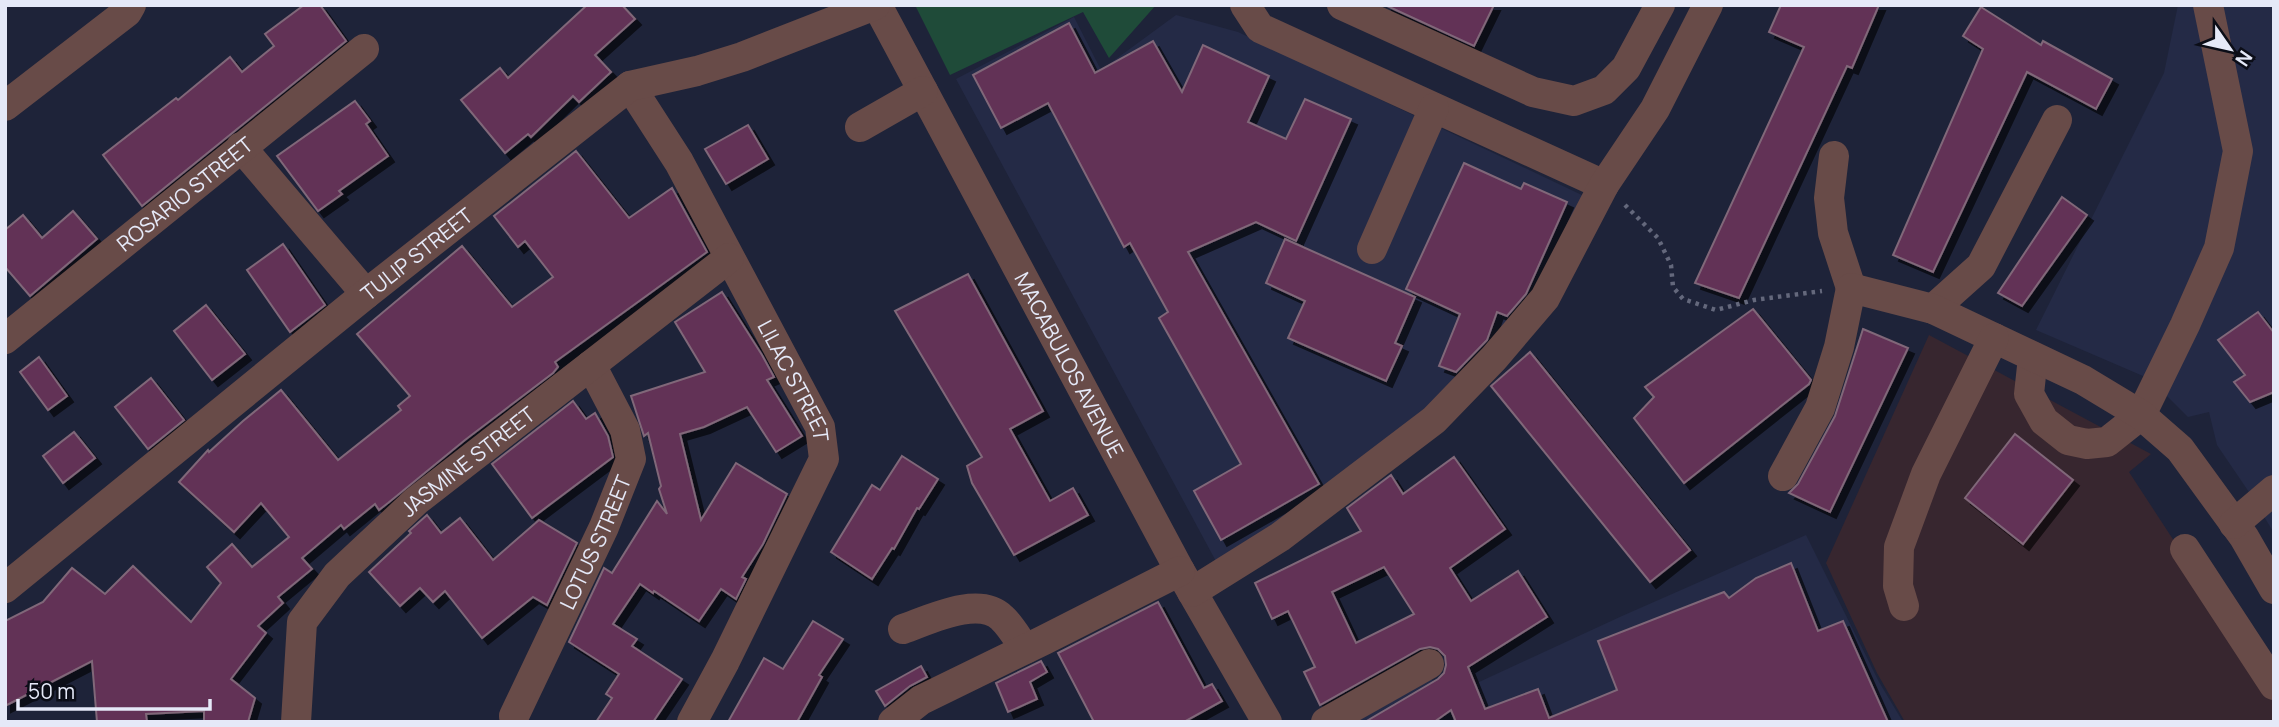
<svg xmlns="http://www.w3.org/2000/svg" width="2279" height="727" font-family="Manrope,sans-serif">
	<style>
		.commercial { fill: #37262f }
		.built { fill: #242a46 }
		.green { fill: #1f4b39 }
		.building { fill: #623156; stroke: #806779; stroke-width: 2; fill-rule: evenodd; filter: url(#shadow) }
		.lines { fill: none; stroke-linecap: round; stroke-linejoin: round }
		.path { stroke: #64687c; stroke-width: 4.5; stroke-dasharray: 3.5 5; stroke-linecap: butt }
		.minor { stroke: #684b48; stroke-width: 30 }
		.labels { text-anchor: middle; dominant-baseline: central; stroke-width: 6; stroke-linejoin: round; paint-order: stroke }
		.street-label { font-size: 21px; fill: #e5e9f8; stroke: #0b0d17 }
	</style>
	<defs>
		<filter id="shadow"><feDropShadow dx="6" dy="6" stdDeviation="0" flood-color="#0009"/></filter>
	</defs>
	<rect width="100%" height="100%" fill="#1e2339"/>
	<!-- commercial -->
	<path class="commercial" d="M1929 335 2151 454 2129 472 2274 694V722H1905L1877 673 1826 563Z"/>
	<!-- built -->
	<g class="built">
		<path d="M2178 5H2274V533L2251 495 2217 445 2209 412 2188 417 2150 379 2036 330 2164 73Z"/>
		<path d="M1176 15 1238 32 1586 197 1522 325 1451 419 1218 565 956 79 1074 17 1101 70Z"/>
		<path d="M1806 535 1879 682 1903 722H1324L1425 678 1464 689 1622 616Z"/>
	</g>
	<!-- green -->
	<path class="green" d="M915 5H1156L1109 58 1083 12 950 75Z"/>
	<!-- building -->
	<g class="building">
		<path d="M304 5H320L346 41 142 206 103 155 176 98 178 100 230 57 242 72 274 46 265 34Z"/>
		<path d="M587 5H622L635 19 595 55 611 72 579 102 573 96 531 137 528 134 505 153 461 100 500 68 508 78Z"/>
		<path d="M1385 5H1494L1474 46Z"/>
		<path d="M1781 5H1879L1852 68 1847 66 1739 298 1695 283 1804 47 1769 32Z"/>
		<path d="M1981 7 2041 45 2043 41 2112 79 2096 109 2027 72 1933 272 1893 255 1983 49 1963 36Z"/>
		<path d="M1069 23 1095 73 1153 41 1182 92 1203 45 1269 76 1248 122 1286 139 1305 99 1351 119 1296 241 1256 222 1188 252 1319 484 1221 540 1194 491 1241 464 1159 318 1168 312 1130 243 1124 247 1048 103 1001 128 973 75Z"/>
		<path d="M355 101 370 121 366 124 388 156 339 191 342 194 318 211 277 156Z"/>
		<path d="M748 125 768 159 726 184 705 149Z"/>
		<path d="M576 151 629 218 672 188 707 252 555 362 558 367 553 373 465 440 388 503 379 510 375 504 344 529 341 525 302 558 312 569 278 597 283 603 258 626 266 633 231 679 255 698 248 722H204V711L146 714 147 722H97L92 661 5 706V621L43 602 72 568 105 594 133 566 191 622 221 583 207 567 232 544 252 567 289 537 261 503 234 532 179 482 208 450 209 452 243 421 281 390 338 460 401 410 398 406 410 396 357 334 462 246 512 307 553 277 525 241 518 247 494 216Z"/>
		<path d="M1464 163 1521 189 1524 183 1567 202 1526 294 1507 316 1497 312 1487 340 1456 372 1439 366 1460 314 1406 289Z"/>
		<path d="M2062 197 2087 215 2022 306 1998 293Z"/>
		<path d="M73 211 97 239 30 296 5 267V230L23 215 42 238Z"/>
		<path d="M1285 239 1415 297 1395 343 1402 346 1386 381 1288 338 1305 301 1266 283Z"/>
		<path d="M283 244 325 305 290 332 247 270Z"/>
		<path d="M968 274 1043 411 1010 429 1050 501 1073 488 1088 515 1014 555 972 483 967 466 982 457 895 311Z"/>
		<path d="M722 292 762 355 774 377 767 380 802 436 776 452 747 407 704 427 680 434 701 520 736 463 787 494 763 544 742 577 746 579 736 599 721 589 699 621 654 591 653 593 640 584 613 624 637 639 632 646 682 679 653 722H596L612 698 606 694 619 674 569 642 604 568 612 573 657 501 667 514 659 489 661 486 648 433 644 436 631 396 705 372 675 322Z"/>
		<path d="M206 305 245 354 212 380 174 331Z"/>
		<path d="M1753 309 1811 380 1809 384 1684 483 1634 418 1654 397 1645 387Z"/>
		<path d="M2258 312 2274 333V392L2250 402 2234 382 2245 375 2218 340Z"/>
		<path d="M1863 329 1908 348 1830 512 1789 493 1798 484 1835 416Z"/>
		<path d="M1530 352 1690 550 1650 582 1491 386Z"/>
		<path d="M39 357 67 396 48 410 20 372Z"/>
		<path d="M151 378 184 420 148 449 115 407Z"/>
		<path d="M573 401 586 419 595 413 608 436 613 457 532 518 492 464Z"/>
		<path d="M74 432 95 458 63 483 43 456Z"/>
		<path d="M2015 434 2073 480 2023 544 1965 498Z"/>
		<path d="M902 456 938 479 919 509 917 508 894 549 892 548 872 579 831 552 872 485 880 490Z"/>
		<path d="M1454 457 1505 529 1450 568 1471 601 1518 571 1547 617 1468 667 1485 709 1538 689 1549 718 1617 690 1598 641 1724 592 1729 598 1756 578 1791 563 1818 631 1843 621 1888 722H1456L1451 710 1434 722H1365L1438 679 1444 673 1446 665 1445 656 1438 649 1430 647 1420 649 1320 705 1304 672 1315 667 1288 611 1272 619 1255 583 1361 531 1347 508 1391 475 1403 494ZM1384 567 1414 614 1356 643 1332 592Z"/>
		<path d="M427 515 441 533 460 518 493 560 539 520 577 543 547 605 533 597 482 638 445 591 433 602 420 588 400 606 369 572 411 533 409 531Z"/>
		<path d="M1158 602 1204 688 1212 684 1222 701 1184 722H1094L1058 653Z"/>
		<path d="M813 621 843 639 819 675 822 677 797 722H728L764 658 783 669Z"/>
		<path d="M1041 661 1047 672 1030 682 1037 699 1008 712 996 683Z"/>
		<path d="M921 666 927 677 910 686 885 706 876 691Z"/>
	</g>
	<g class="lines">
		<!-- path -->
		<path class="path" d="M1625 205 1658 238 1671 265 1673 287 1683 299 1716 310 1754 300 1822 291"/>
		<!-- minor -->
		<g class="minor">
			<path id="s1" d="M877 5 1180 571 1267 722"/>
			<path d="M1245 5 1260 28 1604 185"/>
			<path d="M1342 5 1533 92 1574 101 1604 90 1626 68 1660 5"/>
			<path id="s2" d="M630 86 679 162 820 427 824 459 725 661 692 722"/>
			<path d="M5 106 127 12 131 5"/>
			<path d="M860 127 923 91"/>
			<path d="M241 147 366 294"/>
			<path d="M1834 156 1829 198 1833 233 1851 288"/>
			<path d="M1372 249 1434 108"/>
			<path d="M1933 309 1981 266 2057 120"/>
			<path id="s3" d="M5 339 364 49"/>
			<path d="M2033 357 2029 394 2044 421 2068 440 2087 444 2107 442 2141 415 2185 325 2219 248 2238 151 2208 5"/>
			<path d="M1783 476 1820 408 1839 347 1851 288 1933 309 2083 380 2141 415 2180 449 2244 537 2274 589"/>
			<path d="M2234 524 2274 490"/>
			<path d="M2185 549 2274 685"/>
			<path id="s4" d="M5 588 366 294 630 86 697 71 742 57 875 5"/>
			<path d="M1192 592 1280 537 1434 420 1494 358 1545 298 1604 185 1655 109 1708 5"/>
			<path d="M1904 606 1898 586 1899 547 1926 474 1994 338"/>
			<path d="M903 629C929 620 979 595 1002 618 1011 626 1018 639 1025 649"/>
			<path id="s5" d="M514 716 604 527 631 459 625 430 591 365"/>
			<path id="s6" d="M296 722 302 622 337 575 416 501 729 258"/>
			<path d="M893 722 921 700 1044 640 1180 571"/>
			<path d="M1326 722 1429 664"/>
		</g>
	</g>
	<g class="labels">
		<!-- street labels -->
		<g class="street-label">
			<text stroke="none"><textPath href="#s3" startOffset="231">ROSARIO STREET</textPath></text>
			<text stroke="none"><textPath href="#s4" startOffset="530">TULIP STREET</textPath></text>
			<text stroke="none"><textPath href="#s1" startOffset="408">MACABULOS AVENUE</textPath></text>
			<text stroke="none"><textPath href="#s2" startOffset="338">LILAC STREET</textPath></text>
			<text stroke="none"><textPath href="#s6" startOffset="332">JASMINE STREET</textPath></text>
			<text stroke="none"><textPath href="#s5" startOffset="192">LOTUS STREET</textPath></text>
		</g>
	</g>
	<!-- border -->
	<rect width="2279" height="727" fill="none" stroke="#e5e9f8" stroke-width="14"/>
	<!-- north arrow -->
	<g transform="translate(2230 49) rotate(124)" stroke="#0b0d17" stroke-width="5" paint-order="stroke">
	<path d="M0-5L12 26L0 18L-12 26Z" fill="#e5e9f8"/>
	<text y="-10" font-size="19" font-weight="bold" text-anchor="middle" fill="#e5e9f8">N</text>
	</g>
	<!-- scale -->
	<path d="M18 699v10h192v-10" fill="none" stroke="#e5e9f8" stroke-width="3.5"/>
	<text x="28" y="699" font-size="21" fill="#e5e9f8" stroke="#0b0d17" stroke-width="5" paint-order="stroke">50 m</text>
</svg>
